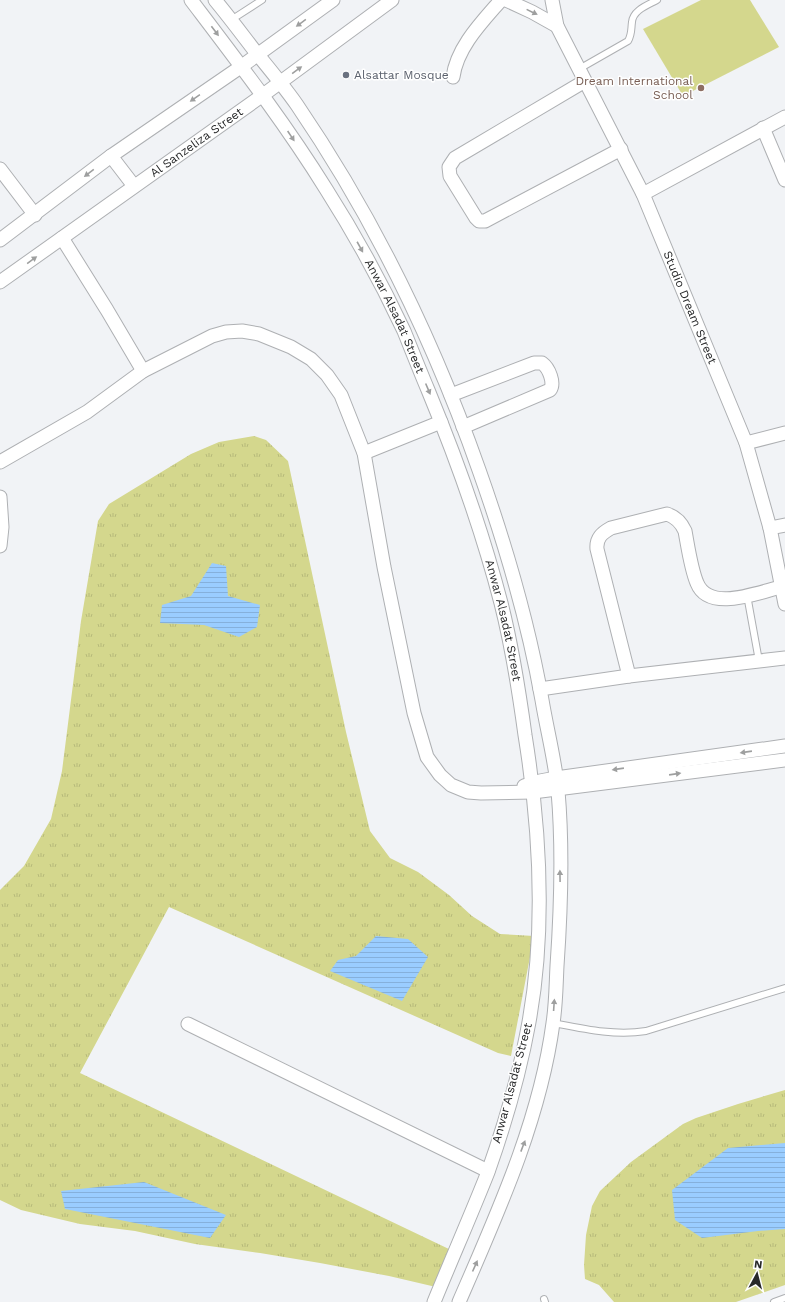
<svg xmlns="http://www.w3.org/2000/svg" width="785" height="1302" font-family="'Work Sans',sans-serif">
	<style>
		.grass { fill: url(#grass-tufts) }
		.pitch { fill: #d4d78d }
		.water { fill: url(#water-rules) }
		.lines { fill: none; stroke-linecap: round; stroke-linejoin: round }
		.service-casing { stroke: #aeb0b3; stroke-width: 8 }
		.minor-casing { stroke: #aeb0b3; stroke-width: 15 }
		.service { stroke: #fff; stroke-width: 6 }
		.minor { stroke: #fff; stroke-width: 13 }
		.oneway { fill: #9e9f9f }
		.worship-dot { fill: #6b7280; stroke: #fff; stroke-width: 1.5 }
		.education-dot { fill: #8d6e63; stroke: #fff; stroke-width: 1.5 }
		.labels { text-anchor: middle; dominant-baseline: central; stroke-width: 3; stroke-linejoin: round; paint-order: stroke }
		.worship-label { font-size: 12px; fill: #5b616d; stroke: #fff; text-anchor: start }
		.education-label { font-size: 12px; fill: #785e54; stroke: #fff; text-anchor: end }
		.street-label { font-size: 12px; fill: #28292a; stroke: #fff }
	</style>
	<defs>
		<pattern id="grass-tufts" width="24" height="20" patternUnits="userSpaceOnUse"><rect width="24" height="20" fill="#d4d78d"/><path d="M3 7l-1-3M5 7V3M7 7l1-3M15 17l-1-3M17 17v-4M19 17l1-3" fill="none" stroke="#b6b97a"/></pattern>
		<pattern id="water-rules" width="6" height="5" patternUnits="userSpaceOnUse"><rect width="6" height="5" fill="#9acdff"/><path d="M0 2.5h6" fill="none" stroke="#85b0db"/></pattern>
	</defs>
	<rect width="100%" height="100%" fill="#f1f3f6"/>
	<!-- grass -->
	<g class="grass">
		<path d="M254 436 266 440 288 461 346 732 370 831 390 858 418 872 449 895 472 916 500 934 534 936 511 1056 498 1053 169 907 80 1073 451 1250 436 1287 389 1276 320 1263 260 1253 195 1244 135 1231 80 1224 21 1210 0 1200V890L24 866 51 819 62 771 81 621 98 521 109 504 191 454 219 442Z"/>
		<path d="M785 1090V1285L736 1302H614L599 1285 585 1279 584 1265 586 1235 592 1206 600 1191 631 1162 683 1124 696 1118 738 1104Z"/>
	</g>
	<!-- pitch -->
	<path class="pitch" d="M701 0H750L779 47 683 96 643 29Z"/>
	<!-- water -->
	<g class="water">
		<path d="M212 563 226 566 228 596 260 605 257 627 239 637 204 625 160 623 162 605 191 596Z"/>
		<path d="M376 936 408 939 428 957 402 1001 330 971 338 960 356 956Z"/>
		<path d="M785 1143V1229L758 1231 702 1238 675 1220 672 1190 728 1148Z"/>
		<path d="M144 1182 226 1215 210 1238 65 1209 61 1191Z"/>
	</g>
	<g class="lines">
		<defs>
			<g id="service">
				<path d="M231 20 262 0"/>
				<path d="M579 69 628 41C632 34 631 29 632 22 633 10 648 5 657 0"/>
				<path d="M747 595 759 661"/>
				<path d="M553 1023C584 1029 615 1036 646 1031L785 988"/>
				<path d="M544 1299 545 1302"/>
				<path d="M774 1302 785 1298"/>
			</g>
			<g id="minor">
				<path id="s1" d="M191 0C238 62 285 123 326 189 354 233 382 284 404 331 412 351 420 371 428 390 457 460 482 530 501 603 512 646 519 691 525 735 540 828 546 928 529 1022 520 1072 505 1124 488 1172 471 1215 452 1258 434 1302"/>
				<path d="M215 0C230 18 244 37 258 55 272 72 285 88 297 105 374 218 434 342 479 470 506 546 528 621 542 700 547 730 555 760 558 791 563 848 561 909 557 966 556 985 556 1004 553 1023 540 1120 498 1212 459 1302"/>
				<path d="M506 0 532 12 557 26"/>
				<path id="s2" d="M552 0 557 26 643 194 746 443 770 528 785 604"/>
				<path d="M453 77C457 47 482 22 501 0"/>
				<path d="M585 81 455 158 449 167 450 176 476 218 479 221H485L621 149"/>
				<path d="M763 128 785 180"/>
				<path d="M111 156 134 186"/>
				<path d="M0 169 35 215"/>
				<path d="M643 194 785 117"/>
				<path d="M62 238 107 310 143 371"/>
				<path d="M0 240 111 156 242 66 333 0"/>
				<path id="s3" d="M0 282 263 95 392 0"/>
				<path d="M451 395 534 363H542C549 368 555 383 550 390L463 427"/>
				<path d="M746 443 785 433"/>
				<path d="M364 453 441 422"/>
				<path d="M0 462 87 412 143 371 212 336 226 332 242 331 259 334 291 347 311 359 327 375 341 395 364 453 384 567 414 713 427 757 440 775 451 785 468 792 481 793 533 792 785 760"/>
				<path d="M0 497 2 527 0 546"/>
				<path d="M770 528 785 525"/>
				<path d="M629 676 597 549C596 538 602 533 611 528L667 514C676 517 681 522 685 531 688 547 691 569 697 583 709 613 759 592 781 587"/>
				<path d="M540 689 629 676 785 658"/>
				<path d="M524 786 540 781 556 778 785 746"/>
				<path d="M188 1024 488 1171"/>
			</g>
		</defs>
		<!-- service casing -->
		<use href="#service" class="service-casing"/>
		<!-- minor casing -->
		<use href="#minor" class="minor-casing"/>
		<!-- service -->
		<use href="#service" class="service"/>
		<!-- minor -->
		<use href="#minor" class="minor"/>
	</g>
	<!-- one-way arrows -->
	<defs><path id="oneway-solid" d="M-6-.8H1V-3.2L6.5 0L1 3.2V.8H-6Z"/></defs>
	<g class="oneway">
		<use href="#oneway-solid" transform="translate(532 12) rotate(26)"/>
		<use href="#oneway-solid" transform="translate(301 23) rotate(144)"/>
		<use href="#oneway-solid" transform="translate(215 31) rotate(53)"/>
		<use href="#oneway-solid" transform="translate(297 70) rotate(-36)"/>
		<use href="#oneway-solid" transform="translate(195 98) rotate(145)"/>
		<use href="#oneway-solid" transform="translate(291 136) rotate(56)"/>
		<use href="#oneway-solid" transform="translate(89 173) rotate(143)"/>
		<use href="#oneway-solid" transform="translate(360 247) rotate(61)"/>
		<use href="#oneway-solid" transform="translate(32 260) rotate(-36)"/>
		<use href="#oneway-solid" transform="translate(428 389) rotate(67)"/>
		<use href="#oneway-solid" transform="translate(746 752) rotate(172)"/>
		<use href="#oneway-solid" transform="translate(618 769) rotate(172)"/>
		<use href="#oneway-solid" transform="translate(675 774) rotate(-8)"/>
		<use href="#oneway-solid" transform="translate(560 876) rotate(-91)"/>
		<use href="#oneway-solid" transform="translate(554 1005) rotate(-86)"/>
		<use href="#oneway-solid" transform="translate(523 1146) rotate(-69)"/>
		<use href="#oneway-solid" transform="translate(475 1266) rotate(-66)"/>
	</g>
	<!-- markers -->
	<circle class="worship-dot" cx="346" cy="75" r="4"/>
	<circle class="education-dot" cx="701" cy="88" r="4"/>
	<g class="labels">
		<!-- worship labels -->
		<g class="worship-label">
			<text x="354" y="75">Alsattar Mosque</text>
		</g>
		<!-- education labels -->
		<g class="education-label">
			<text x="693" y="81">Dream International<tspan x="693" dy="14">School</tspan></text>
		</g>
		<!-- street labels -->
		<g class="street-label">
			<text stroke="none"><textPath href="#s3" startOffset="241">Al Sanzeliza Street</textPath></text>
			<text stroke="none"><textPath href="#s2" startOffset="338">Studio Dream Street</textPath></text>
			<text stroke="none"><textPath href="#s1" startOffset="377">Anwar Alsadat Street</textPath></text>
			<text stroke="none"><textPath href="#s1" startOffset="701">Anwar Alsadat Street</textPath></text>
			<text transform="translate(512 1083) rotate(-75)">Anwar Alsadat Street</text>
		</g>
	</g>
	<!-- north arrow -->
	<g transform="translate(757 1274) rotate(7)" stroke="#ffffff" stroke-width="3" paint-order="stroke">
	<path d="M0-3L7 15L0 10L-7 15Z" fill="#28292a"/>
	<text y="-6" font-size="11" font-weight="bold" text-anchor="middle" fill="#28292a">N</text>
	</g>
</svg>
